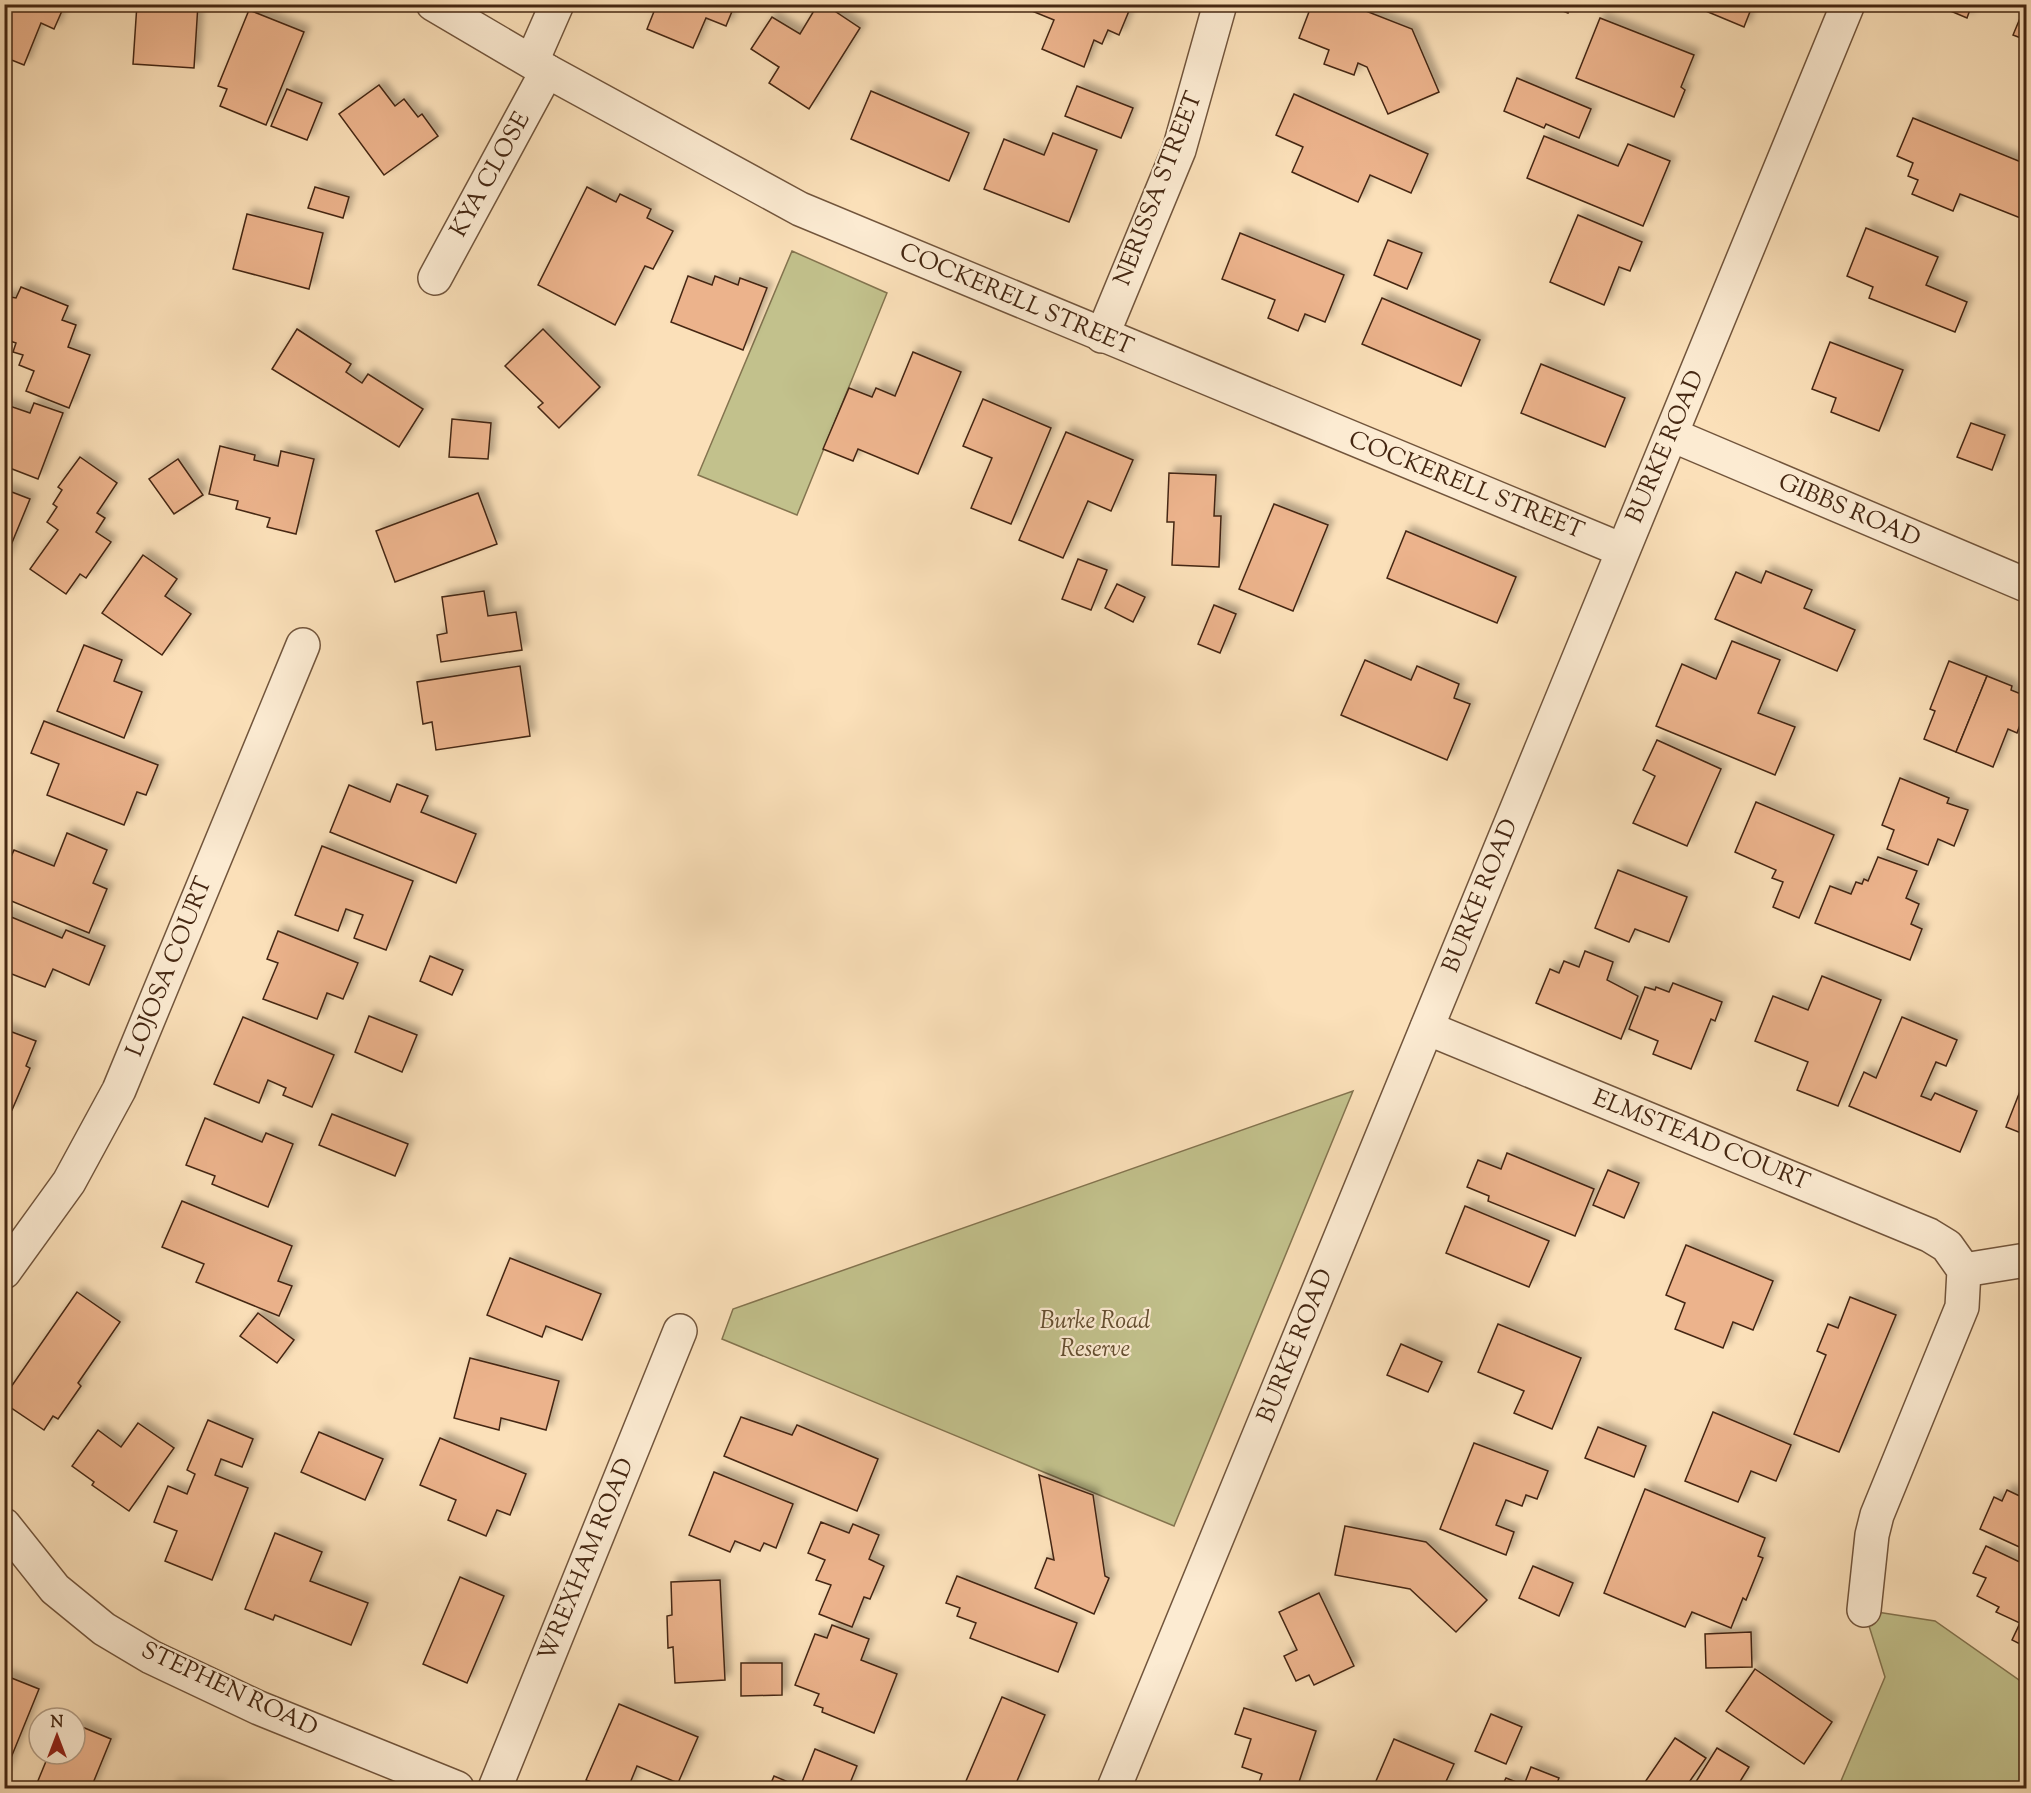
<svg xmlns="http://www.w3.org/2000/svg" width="2031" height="1793" font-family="'Sorts Mill Goudy',serif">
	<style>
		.green { fill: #c2c18c; stroke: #84744f; stroke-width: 1.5 }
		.building { fill: #ecb38c; stroke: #452712; stroke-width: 1.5; filter: url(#shadow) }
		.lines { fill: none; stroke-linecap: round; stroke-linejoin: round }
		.minor-casing { stroke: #72553c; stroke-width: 36 }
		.minor { stroke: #fcebd2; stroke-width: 33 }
		.labels { text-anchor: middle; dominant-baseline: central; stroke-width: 4.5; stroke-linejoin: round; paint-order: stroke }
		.street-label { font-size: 24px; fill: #452712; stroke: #fcebd2 }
		.park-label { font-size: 24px; font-style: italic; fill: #644e30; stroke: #fcebd2 }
	</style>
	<defs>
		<filter id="shadow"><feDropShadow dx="5.5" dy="-5.5" stdDeviation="3" flood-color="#0004"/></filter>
	</defs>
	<rect width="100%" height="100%" fill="#fbe0b9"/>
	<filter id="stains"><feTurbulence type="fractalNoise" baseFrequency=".00333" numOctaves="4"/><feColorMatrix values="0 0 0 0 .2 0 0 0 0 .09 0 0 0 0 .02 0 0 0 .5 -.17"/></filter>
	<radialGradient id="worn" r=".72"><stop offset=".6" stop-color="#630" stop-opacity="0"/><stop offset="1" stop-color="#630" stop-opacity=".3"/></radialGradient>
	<!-- green -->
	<g class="green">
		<path d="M792 251 887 293 797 515 698 475Z"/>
		<path d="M1353 1091 1174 1526 722 1339 733 1309Z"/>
		<path d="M1864 1610 1935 1621 2026 1685V1788H1838L1885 1677Z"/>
	</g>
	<!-- building -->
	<g class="building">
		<path d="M4 4H65L54 29 41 23 24 65 4 57Z"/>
		<path d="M137 4H198L194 68 133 64Z"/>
		<path d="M657 4H735L726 26 706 18 693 48 647 29Z"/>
		<path d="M818 4H824L860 28 809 109 769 83 779 67 751 49 772 17 800 34Z"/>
		<path d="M1024 4H1128L1131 6 1119 35 1108 30 1102 44 1094 40 1084 67 1042 49 1054 20 1022 7Z"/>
		<path d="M1312 4H1348L1412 29 1439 92 1388 114 1367 67 1358 63 1354 75 1324 64 1329 50 1299 38Z"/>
		<path d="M1545 4H1572L1568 13Z"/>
		<path d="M1689 4H1753L1744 27Z"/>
		<path d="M1934 4H1972L1967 18Z"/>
		<path d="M2026 4V40L2013 35Z"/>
		<path d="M249 10 304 32 266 125 220 106 227 89 218 86Z"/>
		<path d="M1600 18 1694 55 1681 87 1685 90 1674 117 1576 78Z"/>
		<path d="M1517 78 1591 109 1579 138 1546 124 1544 128 1504 111Z"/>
		<path d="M379 85 395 106 404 99 418 117 422 114 438 136 384 175 339 114Z"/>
		<path d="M1077 86 1133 108 1121 138 1065 116Z"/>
		<path d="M287 89 322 103 307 140 271 126Z"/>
		<path d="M871 91 969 133 949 181 851 139Z"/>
		<path d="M1294 94 1428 154 1411 193 1370 175 1358 202 1292 172 1303 147 1276 135Z"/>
		<path d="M1913 118 2026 164V211L2023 219 1960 194 1953 211 1912 194 1918 180 1908 176 1913 163 1897 156Z"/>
		<path d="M1053 133 1097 150 1069 222 984 189 1004 139 1044 155Z"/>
		<path d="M1544 136 1618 166 1628 144 1670 161 1643 226 1527 178Z"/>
		<path d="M315 187 349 197 343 218 308 208Z"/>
		<path d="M587 187 616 202 620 194 651 209 647 218 673 231 653 269 645 266 615 325 538 285Z"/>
		<path d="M247 214 323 233 309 289 233 269Z"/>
		<path d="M1578 215 1642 242 1630 271 1619 267 1604 305 1550 282Z"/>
		<path d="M1866 228 1938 257 1926 285 1967 302 1955 332 1869 298 1873 287 1847 276Z"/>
		<path d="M1240 233 1344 275 1325 322 1305 314 1298 331 1268 318 1275 300 1222 279Z"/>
		<path d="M1388 240 1422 253 1407 289 1374 275Z"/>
		<path d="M688 276 712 285 715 276 738 285 740 278 767 288 743 350 671 322Z"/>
		<path d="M21 287 68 306 62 320 76 325 68 347 90 355 69 408 26 391 34 371 19 365 23 355 13 352 16 343 4 339V296L16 298Z"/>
		<path d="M1382 298 1480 340 1461 386 1362 344Z"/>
		<path d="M297 329 351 364 346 372 362 383 368 374 423 409 399 447 272 369Z"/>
		<path d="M543 329 600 387 559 428 538 407 543 403 505 366Z"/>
		<path d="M1830 342 1903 370 1879 431 1831 412 1836 398 1812 389Z"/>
		<path d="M913 352 961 372 918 474 858 449 853 461 823 449 849 388 872 397 876 388 895 396Z"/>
		<path d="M1541 364 1625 398 1605 447 1521 413Z"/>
		<path d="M983 399 1051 428 1011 524 971 508 992 458 963 446Z"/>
		<path d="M34 403 63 413 38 479 7 467 10 460 4 450V404L30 413Z"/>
		<path d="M452 419 491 423 488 459 449 457Z"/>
		<path d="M1971 423 2005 435 1992 470 1957 457Z"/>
		<path d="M1066 432 1133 460 1111 511 1088 501 1063 558 1019 540Z"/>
		<path d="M220 446 255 455 254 460 278 466 281 451 314 459 296 534 267 527 270 518 236 509 238 501 209 494Z"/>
		<path d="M80 457 117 483 97 513 105 518 96 532 111 542 86 578 80 574 66 594 30 569 58 530 47 522 57 507 53 504 62 490 58 487Z"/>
		<path d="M178 459 203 495 174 514 149 479Z"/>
		<path d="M1169 473 1216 475 1214 516H1221L1219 567 1172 565 1174 522H1167Z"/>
		<path d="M4 489 30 499 4 562Z"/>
		<path d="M478 493 497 544 395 582 376 531Z"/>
		<path d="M1274 504 1328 525 1293 611 1239 589Z"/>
		<path d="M1406 531 1516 577 1497 623 1387 578Z"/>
		<path d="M143 555 177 579 165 596 191 614 162 655 102 613Z"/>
		<path d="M1078 559 1107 570 1091 610 1062 599Z"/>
		<path d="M1766 571 1812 590 1804 608 1855 630 1837 671 1715 619 1736 572 1761 583Z"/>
		<path d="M1117 584 1145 597 1133 622 1105 608Z"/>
		<path d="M484 591 488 616 516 612 522 650 441 662 437 635 447 633 442 597Z"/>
		<path d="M1214 605 1236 614 1220 653 1198 644Z"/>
		<path d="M1732 641 1780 660 1758 713 1795 727 1775 775 1656 726 1682 664 1716 679Z"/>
		<path d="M84 645 122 660 114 681 142 692 124 738 57 711Z"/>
		<path d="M1365 660 1411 680 1417 666 1459 684 1454 698 1470 704 1447 760 1341 715Z"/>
		<path d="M1949 661 1987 676 1956 752 1924 739 1935 711 1930 709Z"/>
		<path d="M520 666 530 736 436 750 432 722 423 724 417 682Z"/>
		<path d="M1987 676 2012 686 2011 690 2026 696V709L2017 733 2008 729 1993 767 1956 752Z"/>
		<path d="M44 721 158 765 146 795 137 792 124 825 47 795 59 764 31 753Z"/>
		<path d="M1657 740 1721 769 1687 846 1633 823 1655 776 1643 770Z"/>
		<path d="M1900 778 1949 798 1947 803 1968 810 1954 846 1938 839 1928 865 1887 849 1894 830 1882 825Z"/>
		<path d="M397 784 428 796 421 812 476 834 456 883 330 832 349 785 390 802Z"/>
		<path d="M1756 802 1834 835 1799 918 1773 907 1783 882 1772 878 1776 870 1735 852Z"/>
		<path d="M67 833 107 850 93 883 107 889 89 933 4 898V873L14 850 54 866Z"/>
		<path d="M322 846 413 881 386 950 354 938 363 915 346 909 338 931 295 915Z"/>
		<path d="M1878 857 1917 871 1906 898 1919 904 1911 924 1922 929 1910 960 1815 923 1830 886 1851 894 1856 882 1862 884 1864 879 1868 881Z"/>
		<path d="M1618 870 1687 897 1669 942 1635 929 1629 942 1595 928Z"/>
		<path d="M4 914 62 938 66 930 105 946 89 985 53 969 45 987 4 971Z"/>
		<path d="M278 931 358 963 343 999 327 993 317 1019 263 999 278 963 267 959Z"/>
		<path d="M1585 951 1613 962 1607 980 1638 996 1621 1039 1536 1003 1550 969 1559 973 1564 961 1579 967Z"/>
		<path d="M430 956 463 970 452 995 420 981Z"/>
		<path d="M1822 976 1881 1000 1838 1106 1797 1090 1808 1062 1755 1041 1773 996 1808 1010Z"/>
		<path d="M1673 983 1722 1002 1715 1021 1711 1019 1691 1069 1653 1054 1658 1041 1629 1029 1645 987 1655 990 1656 987 1669 992Z"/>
		<path d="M369 1016 417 1035 402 1072 355 1052Z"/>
		<path d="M243 1017 334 1055 312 1107 283 1095 286 1088 268 1080 259 1103 214 1084Z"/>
		<path d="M1902 1017 1957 1040 1946 1066 1936 1062 1921 1096 1931 1100 1935 1093 1977 1111 1960 1152 1849 1106 1864 1072 1876 1078Z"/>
		<path d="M4 1029 36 1041 26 1066 30 1068 12 1110 4 1107Z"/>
		<path d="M2026 1076V1135L2006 1127Z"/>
		<path d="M332 1114 408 1144 395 1176 319 1145Z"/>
		<path d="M205 1118 262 1142 266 1133 293 1144 268 1207 212 1184 215 1176 186 1165Z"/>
		<path d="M1507 1153 1594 1189 1575 1236 1488 1201 1489 1196 1467 1187 1478 1160 1501 1169Z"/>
		<path d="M1608 1170 1639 1183 1624 1218 1593 1205Z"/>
		<path d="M182 1201 292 1246 278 1281 292 1286 279 1316 196 1282 204 1264 162 1247Z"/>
		<path d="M1465 1206 1549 1241 1529 1287 1446 1253Z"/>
		<path d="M1686 1245 1773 1281 1753 1330 1733 1322 1723 1348 1675 1329 1685 1303 1666 1295Z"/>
		<path d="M510 1258 601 1294 582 1340 546 1326 542 1337 487 1315Z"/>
		<path d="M77 1292 120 1322 78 1383 81 1386 58 1419 53 1416 44 1430 4 1403V1397Z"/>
		<path d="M1850 1297 1896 1315 1839 1452 1794 1434 1826 1355 1817 1351 1828 1324 1838 1328Z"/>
		<path d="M258 1313 294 1340 277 1363 240 1336Z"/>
		<path d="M1498 1324 1581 1358 1552 1429 1514 1413 1524 1391 1478 1372Z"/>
		<path d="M1401 1344 1442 1362 1428 1392 1387 1375Z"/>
		<path d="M470 1358 559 1381 546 1430 501 1418 499 1430 454 1418Z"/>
		<path d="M1713 1412 1791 1445 1776 1481 1751 1471 1738 1502 1685 1481Z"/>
		<path d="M741 1417 792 1435 797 1425 878 1459 857 1511 724 1456Z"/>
		<path d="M208 1420 253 1439 242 1467 221 1459 215 1475 248 1488 212 1580 165 1561 177 1531 154 1522 168 1486 187 1494 195 1474 187 1470Z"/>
		<path d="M138 1423 174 1448 129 1511 92 1485 94 1482 72 1466 98 1430 121 1447Z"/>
		<path d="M1598 1427 1646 1446 1634 1477 1585 1458Z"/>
		<path d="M319 1432 383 1459 365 1500 301 1472Z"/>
		<path d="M440 1438 526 1474 510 1515 497 1510 486 1536 448 1520 456 1500 420 1485Z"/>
		<path d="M1474 1443 1548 1471 1537 1499 1526 1495 1522 1506 1506 1500 1496 1525 1514 1532 1506 1555 1440 1529Z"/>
		<path d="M714 1472 793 1504 776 1548 764 1543 760 1551 735 1541 730 1552 689 1535Z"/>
		<path d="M1039 1475 1093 1495 1105 1576 1109 1578 1094 1614 1035 1588 1047 1558 1054 1560Z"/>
		<path d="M1645 1489 1765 1538 1758 1556 1763 1558 1746 1600 1743 1598 1731 1628 1692 1612 1685 1627 1604 1593Z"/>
		<path d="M2007 1490 2026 1499V1550L1980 1529 1994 1497 2002 1501Z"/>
		<path d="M821 1522 849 1533 853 1524 879 1535 869 1559 884 1566 870 1599 864 1597 852 1627 819 1614 831 1585 816 1580 825 1560 808 1553Z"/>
		<path d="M1345 1526 1426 1542 1487 1600 1456 1632 1410 1589 1335 1575Z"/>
		<path d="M275 1533 322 1552 310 1581 368 1603 351 1645 275 1615 273 1620 245 1609Z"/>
		<path d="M1986 1546 2026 1565V1647L2012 1640 2020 1623 1996 1612 1999 1607 1977 1596 1986 1578 1973 1573Z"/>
		<path d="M1533 1566 1573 1583 1559 1616 1519 1598Z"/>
		<path d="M957 1576 1077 1623 1058 1672 970 1638 976 1623 957 1616 960 1608 946 1603Z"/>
		<path d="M460 1577 504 1596 467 1683 423 1664Z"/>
		<path d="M720 1580 725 1680 675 1683 673 1647 668 1648 667 1616 672 1615 671 1582Z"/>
		<path d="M1319 1593 1354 1666 1314 1685 1309 1675 1296 1681 1284 1656 1297 1650 1279 1612Z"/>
		<path d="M832 1625 869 1639 861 1660 897 1674 874 1733 822 1712 823 1708 814 1705 819 1694 795 1685 815 1634 827 1638Z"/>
		<path d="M1751 1632 1752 1667 1706 1668 1705 1634Z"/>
		<path d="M741 1663H782V1695L741 1696Z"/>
		<path d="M1755 1669 1832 1722 1804 1764 1726 1711Z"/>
		<path d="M4 1675 39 1689 4 1775Z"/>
		<path d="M1002 1697 1045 1715 1014 1788H963Z"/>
		<path d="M619 1704 698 1737 678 1783 637 1766 628 1788H606L586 1780Z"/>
		<path d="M1244 1708 1316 1731 1297 1788H1257L1262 1774 1242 1767 1251 1739 1235 1734Z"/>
		<path d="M1491 1714 1522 1727 1506 1764 1475 1751Z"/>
		<path d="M75 1724 111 1739 91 1788H35L49 1754H75Z"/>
		<path d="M1675 1738 1706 1758 1685 1788H1655L1645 1782Z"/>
		<path d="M1394 1739 1454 1764 1443 1788H1373Z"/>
		<path d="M1717 1748 1749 1767 1736 1788H1692Z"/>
		<path d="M815 1749 857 1766 848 1788H769L774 1776 800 1787Z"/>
		<path d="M1531 1767 1559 1778 1555 1788H1501L1506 1778 1524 1785Z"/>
		<path d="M172 1785 221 1787V1788H172Z"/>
	</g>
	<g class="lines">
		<defs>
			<g id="minor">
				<path d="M433 4 547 71 800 209 1622 550"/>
				<path d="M532 61 557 4"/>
				<path d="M435 278 547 71"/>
				<path d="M1102 336 1179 150 1220 4"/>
				<path d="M1672 435 2026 585"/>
				<path d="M1427 1028 1929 1235 1947 1246 1964 1270 1962 1307 1877 1515 1872 1535 1864 1610"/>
				<path d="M1964 1270 2026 1260"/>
				<path d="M4 1272 69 1182 119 1090 303 645"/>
				<path d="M4 1525 55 1589 104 1629 151 1657 259 1708 457 1788"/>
				<path d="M495 1788 680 1331"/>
				<path d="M1114 1788 1848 4"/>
			</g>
		</defs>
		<!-- minor casing -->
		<use href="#minor" class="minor-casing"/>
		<!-- minor -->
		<use href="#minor" class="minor"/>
	</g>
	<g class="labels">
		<!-- street labels -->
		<g class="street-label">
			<text transform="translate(491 175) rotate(-61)">KYA CLOSE</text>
			<text transform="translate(1159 189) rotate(-69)">NERISSA STREET</text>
			<text transform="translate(1016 300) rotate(23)">COCKERELL STREET</text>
			<text transform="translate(1666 447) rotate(-67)">BURKE ROAD</text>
			<text transform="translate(1466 486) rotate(22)">COCKERELL STREET</text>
			<text transform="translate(1849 511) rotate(23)">GIBBS ROAD</text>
			<text transform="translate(1481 896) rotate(-68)">BURKE ROAD</text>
			<text transform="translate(170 967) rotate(-68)">LOJOSA COURT</text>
			<text transform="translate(1701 1141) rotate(22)">ELMSTEAD COURT</text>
			<text transform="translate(1296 1346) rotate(-68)">BURKE ROAD</text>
			<text transform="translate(587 1560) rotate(-68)">WREXHAM ROAD</text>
			<text transform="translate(229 1690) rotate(25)">STEPHEN ROAD</text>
		</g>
		<!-- park labels -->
		<g class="park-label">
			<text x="1095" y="1322">Burke Road<tspan x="1095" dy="28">Reserve</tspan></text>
		</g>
	</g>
	<!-- margin -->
	<rect width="2031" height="1793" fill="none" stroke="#fbe0b9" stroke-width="24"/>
	<rect x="6" y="6" width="2019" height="1781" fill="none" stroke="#452712" stroke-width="3"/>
	<rect x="12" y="12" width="2007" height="1769" fill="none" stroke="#452712" stroke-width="1.5"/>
	<!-- north arrow -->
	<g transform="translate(57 1736)"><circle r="28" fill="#fcebd2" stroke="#b39d85" stroke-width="1.5"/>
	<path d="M0-4.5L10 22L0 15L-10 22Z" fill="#8f2418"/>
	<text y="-9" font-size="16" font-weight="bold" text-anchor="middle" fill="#452712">N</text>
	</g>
	<rect width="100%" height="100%" filter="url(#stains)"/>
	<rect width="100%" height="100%" fill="url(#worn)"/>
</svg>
